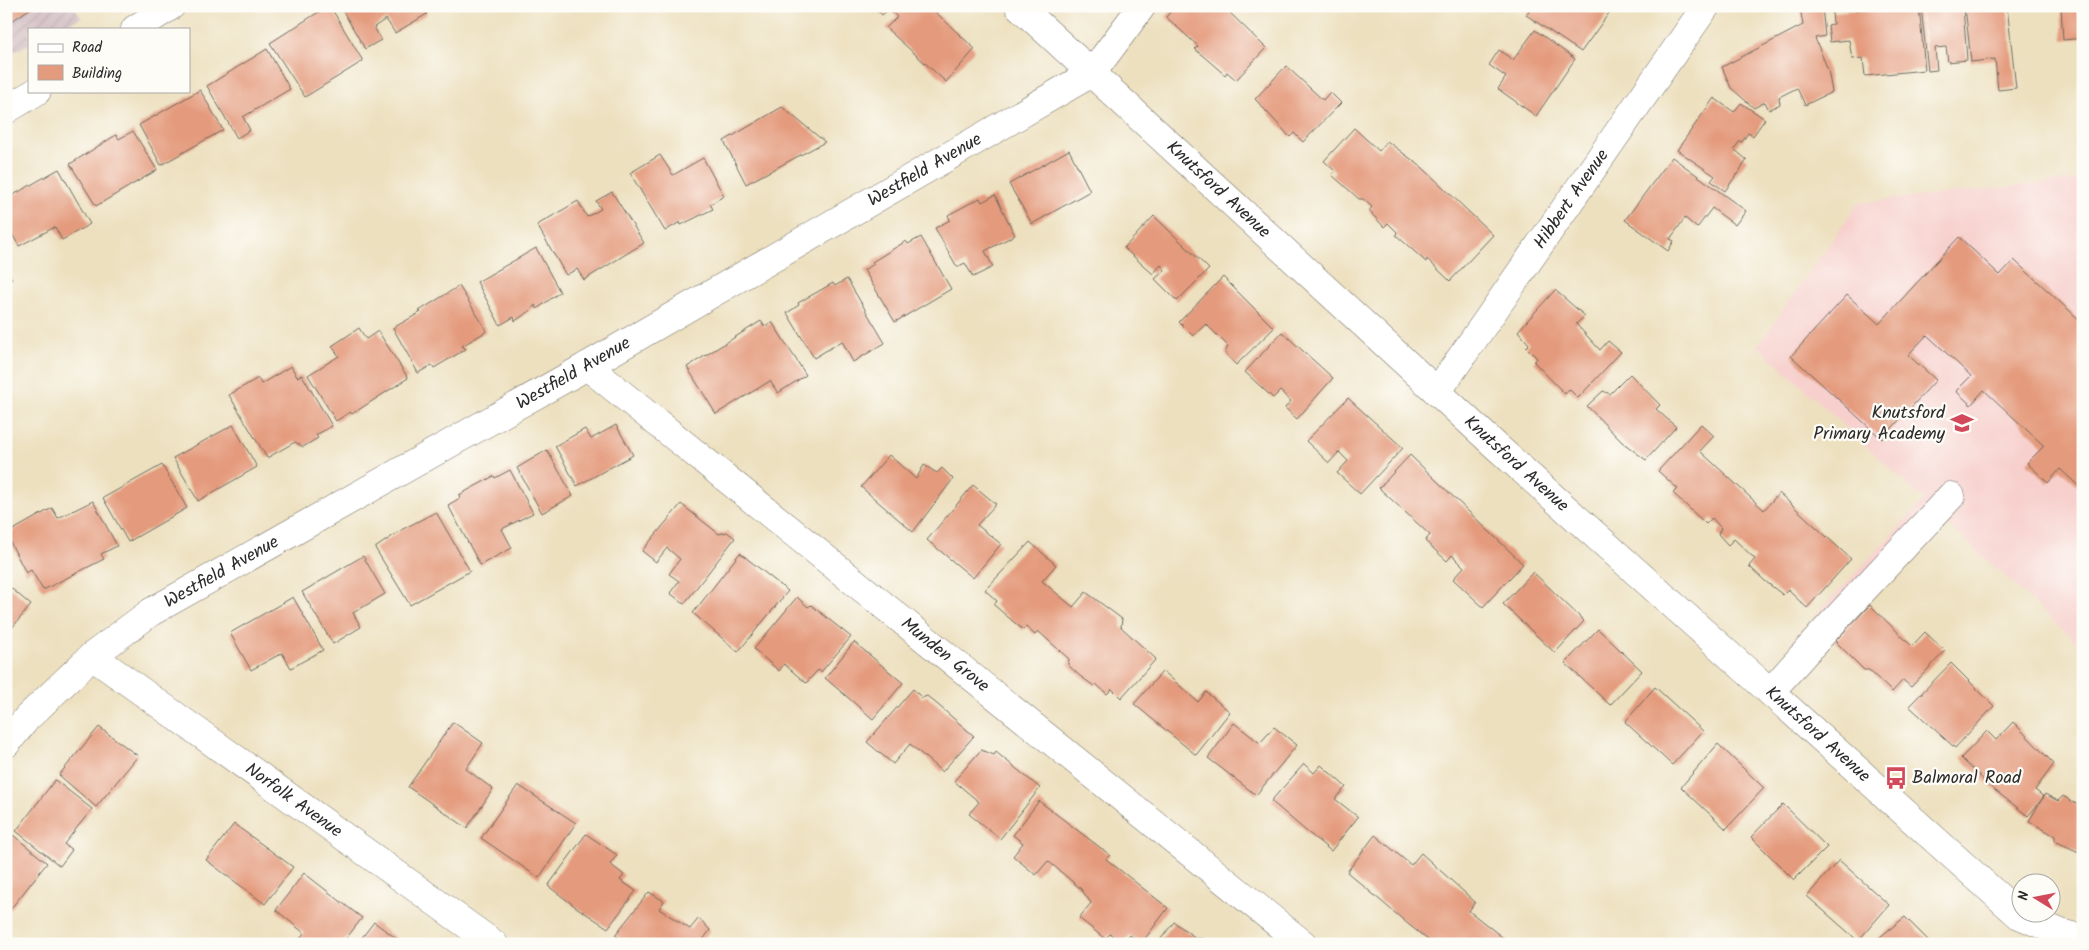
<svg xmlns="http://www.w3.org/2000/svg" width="2089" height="950" font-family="Kalam,sans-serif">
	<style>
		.built { fill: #f7d0cd }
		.industrial { fill: url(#industrial-furrows) }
		.building { fill: #e49a7c }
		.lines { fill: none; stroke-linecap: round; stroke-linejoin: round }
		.minor-casing { stroke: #6f6a5f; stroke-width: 29 }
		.minor { stroke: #fff; stroke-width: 28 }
		.labels { text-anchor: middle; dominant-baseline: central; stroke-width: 4.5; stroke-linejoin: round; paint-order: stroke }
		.street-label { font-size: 18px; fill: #2b2b2b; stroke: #fdfcf7 }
		.poi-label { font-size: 18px; fill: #2b2b2b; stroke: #fdfcf7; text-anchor: end }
	</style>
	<defs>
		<pattern id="industrial-furrows" width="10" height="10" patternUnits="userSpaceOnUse" patternTransform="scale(1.25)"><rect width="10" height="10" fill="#d2bec3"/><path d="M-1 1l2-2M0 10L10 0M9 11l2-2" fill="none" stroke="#b4a3a8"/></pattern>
	</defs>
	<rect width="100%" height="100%" fill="#fdfcf7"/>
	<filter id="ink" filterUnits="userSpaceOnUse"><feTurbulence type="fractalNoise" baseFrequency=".02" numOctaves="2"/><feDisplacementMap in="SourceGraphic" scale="10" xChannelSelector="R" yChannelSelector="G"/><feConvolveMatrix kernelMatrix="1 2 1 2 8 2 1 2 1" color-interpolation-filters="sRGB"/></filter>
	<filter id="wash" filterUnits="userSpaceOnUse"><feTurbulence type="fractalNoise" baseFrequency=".0096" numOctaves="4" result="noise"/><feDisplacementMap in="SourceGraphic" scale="20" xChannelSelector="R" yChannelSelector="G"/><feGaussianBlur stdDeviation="1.12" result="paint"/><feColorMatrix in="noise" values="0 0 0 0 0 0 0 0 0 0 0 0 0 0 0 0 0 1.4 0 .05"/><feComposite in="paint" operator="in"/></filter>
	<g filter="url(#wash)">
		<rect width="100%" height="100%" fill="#ede0bf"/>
		<!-- built -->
		<path class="built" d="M2083 179V648L1943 520 1812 665 1790 643 1924 500 1758 346 1858 203Z"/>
		<!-- industrial -->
		<path class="industrial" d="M6 6H74L81 17 59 29H29V44L6 56Z"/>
		<g id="blocks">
			<!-- building -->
			<g class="building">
				<path d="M6 6H34L6 25Z"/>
				<path d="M328 6H330L363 61 305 97 270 43Z"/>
				<path d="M340 6H422L427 14 395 33 386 19 374 27 381 40 365 49Z"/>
				<path d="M874 6H929L975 49 946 82 886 28 897 17 889 9 882 15Z"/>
				<path d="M1175 6H1223L1266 48 1236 80 1227 72 1225 75 1195 49 1198 46 1166 17Z"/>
				<path d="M1532 6H1614L1581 52 1526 15Z"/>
				<path d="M1807 6H1822L1825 36 1815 38 1828 70 1832 92 1805 105 1797 88 1779 97 1780 104 1769 110 1765 102 1754 108 1731 88 1722 67 1803 25 1800 7Z"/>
				<path d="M1897 6H1919L1925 70 1865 76 1863 58 1852 59 1849 40 1830 42 1828 25 1833 24 1832 12Z"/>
				<path d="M1921 6H1963L1967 60 1948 62 1946 47 1935 48 1937 70 1928 71Z"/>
				<path d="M1965 6H2007L2016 88 1998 90 1995 59 1971 62Z"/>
				<path d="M2061 6H2083V38L2063 40Z"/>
				<path d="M1535 30 1575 59 1536 116 1498 89 1506 77 1489 65 1499 50 1513 60Z"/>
				<path d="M267 49 290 89 243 117 250 130 237 138 207 86Z"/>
				<path d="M1286 66 1323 100 1330 92 1341 103 1303 142 1294 133 1290 137 1255 99Z"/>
				<path d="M200 90 223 130 161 165 139 125Z"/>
				<path d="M1714 98 1734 112 1741 103 1765 119 1753 136 1748 133 1742 142 1740 141 1734 149 1747 160 1725 191 1711 181 1715 176 1677 150Z"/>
				<path d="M782 107 825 142 746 184 724 141Z"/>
				<path d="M1354 128 1379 151 1387 141 1423 168 1493 235 1450 281 1427 259 1426 262 1396 235 1397 232 1388 223 1384 227 1369 211 1372 207 1363 199H1359L1332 175 1335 171 1324 161Z"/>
				<path d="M133 131 157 170 96 206 70 164 116 135 119 139Z"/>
				<path d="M1069 150 1090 191 1032 224 1009 184Z"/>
				<path d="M660 155 673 175 703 158 724 196 710 204 713 209 681 225 680 222 665 231 630 173Z"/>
				<path d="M1672 157 1746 211 1735 225 1712 208 1697 228 1685 218 1670 239 1674 241 1668 251 1625 220Z"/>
				<path d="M59 169 90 224 62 240 55 227 19 246 6 224V199Z"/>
				<path d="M612 192 644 243 584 280 577 269 566 275 537 225 578 201 587 217 601 209 596 201Z"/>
				<path d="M995 195 1015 235 985 251 993 267 973 277 965 263 957 267 935 228 950 220 948 215 980 198 982 202Z"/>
				<path d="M1154 216 1209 269 1177 301 1155 279 1165 270 1161 265 1153 274 1124 248Z"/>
				<path d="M921 237 951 289 895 322 864 270 874 264 872 262 906 241 908 244Z"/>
				<path d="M1959 237 2000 275 2014 260 2083 323V490L2060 469 2048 483 2027 463 2044 446 1984 390 1971 405 1956 391 1971 376 1927 335 1908 355 1936 380 1882 439 1791 356 1847 295 1879 324Z"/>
				<path d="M536 248 560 292 537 309 535 305 530 311 515 321 514 317 500 325 477 282Z"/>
				<path d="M6 270 12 279 6 282Z"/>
				<path d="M1223 277 1274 328 1236 365 1225 353 1228 346 1206 324 1193 336 1179 322Z"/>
				<path d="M847 279 885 343 853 362 842 341 814 358 787 313 799 305 798 303 833 283 835 286Z"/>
				<path d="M459 286 487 331 462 346 466 349 434 368 432 365 418 373 393 328 421 312 419 311Z"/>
				<path d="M1555 290 1585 316 1576 324 1600 350 1608 341 1621 352 1578 398 1569 389 1565 394 1534 362 1537 358 1526 347 1529 344 1518 331Z"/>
				<path d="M761 321 765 327 772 322 806 375 778 393 770 381 716 414 687 367Z"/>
				<path d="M359 328 366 339 378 331 408 378 352 414 350 412 336 421 308 375 339 356 332 346Z"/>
				<path d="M1282 332 1333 378 1297 419 1285 408 1291 401 1280 391 1273 398 1245 372Z"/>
				<path d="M291 366 297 377 302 375 332 426 316 435 318 438 303 447 295 442 267 458 229 395 258 378 261 384Z"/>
				<path d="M1630 374 1660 405 1656 409 1676 427 1646 460 1622 442 1587 406 1603 391 1610 394Z"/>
				<path d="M1348 398 1403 448 1360 494 1337 473 1348 461 1339 452 1329 463 1306 441Z"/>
				<path d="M1701 424 1714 436 1700 451 1764 510 1779 493 1851 559 1807 608 1788 590 1783 595 1765 581 1749 566 1755 559 1734 539 1728 545 1718 534 1721 528 1712 518 1706 524 1673 493 1678 489 1658 471Z"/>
				<path d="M233 425 257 467 198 501 173 458Z"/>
				<path d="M616 425 633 455 577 486 555 446 585 429 591 439Z"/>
				<path d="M547 450 573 496 542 513 517 468Z"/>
				<path d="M889 455 916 479 924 465 937 473 942 468 953 479 913 532 861 487Z"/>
				<path d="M1410 455 1523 564 1483 607 1453 579 1464 567 1452 555 1447 561 1425 541 1430 535 1379 488Z"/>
				<path d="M162 465 187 508 128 542 103 498Z"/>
				<path d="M510 470 533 513 502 529 512 548 480 565 448 505 460 498 459 495 494 476 495 478Z"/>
				<path d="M973 485 996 504 977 525 1001 544 973 578 927 540Z"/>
				<path d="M93 501 117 546 101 554 104 559 43 590 31 570 26 573 6 534 52 508 58 518Z"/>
				<path d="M681 504 719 534 727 532 735 538 684 604 670 593 679 581 669 574 680 559 667 548 656 562 642 551Z"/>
				<path d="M436 512 470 571 410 605 375 548 403 529Z"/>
				<path d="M1030 542 1056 565 1042 581 1073 607 1086 592 1122 619 1121 627 1156 659 1121 698 1112 689 1107 694 1096 684 1094 686 1080 676 1068 665 1069 659 1038 631 1035 635 1026 627 1023 630 994 605 997 601 985 590Z"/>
				<path d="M740 553 788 591 738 652 693 613Z"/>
				<path d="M363 556 385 594 353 613 361 627 333 644 302 592Z"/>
				<path d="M1533 572 1584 621 1555 653 1503 604Z"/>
				<path d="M6 584 31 605 6 635Z"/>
				<path d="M293 597 323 650 291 668 282 653 251 670 230 633Z"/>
				<path d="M797 597 808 607 811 605 851 637 821 672 818 670 806 683 784 664 779 671 754 649Z"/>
				<path d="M1870 605 1912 646 1925 632 1945 651 1911 687 1903 680 1892 692 1869 670H1864L1835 641Z"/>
				<path d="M1598 629 1642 671 1610 705 1565 663Z"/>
				<path d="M854 642 903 683 873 719 825 678Z"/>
				<path d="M1951 663 1994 706 1955 748 1909 706Z"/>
				<path d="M1163 671 1198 702 1206 692 1230 712 1196 755 1134 704Z"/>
				<path d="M1655 687 1703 731 1672 765 1625 722Z"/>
				<path d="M913 689 922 698 927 696 938 705 974 736 942 772 910 744 893 764 867 742Z"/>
				<path d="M453 722 483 743 466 769 493 789 467 828 408 787Z"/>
				<path d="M2013 722 2054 764 2035 790 2044 797 2028 816 1992 788 1961 758 1987 731 1996 740Z"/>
				<path d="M1234 723 1260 743 1274 727 1297 745 1256 795 1208 758Z"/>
				<path d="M99 727 138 756 96 807 59 775Z"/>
				<path d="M1718 744 1764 788 1726 829 1681 787Z"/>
				<path d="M981 750 994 755 996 752 1040 788 1000 839 969 814 979 802 954 781Z"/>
				<path d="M1304 764 1314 773 1321 765 1346 787 1335 799 1358 817 1331 851 1306 831 1271 801Z"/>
				<path d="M55 780 92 809 64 844 72 850 60 866 16 831Z"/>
				<path d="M518 785 576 823 539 878 481 838Z"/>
				<path d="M2045 794 2058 801 2063 796 2083 808V854L2055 841V836L2029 821Z"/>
				<path d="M1039 801 1110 855 1106 859 1168 908 1141 944 1130 935 1123 943 1110 934 1105 939 1079 918 1091 903 1081 889 1048 861 1036 875 1013 856 1023 843 1013 835Z"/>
				<path d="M1783 804 1827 847 1794 880 1751 837Z"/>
				<path d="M234 824 293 867 265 904 206 860Z"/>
				<path d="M586 834 617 855 610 864 624 875 620 880 636 891 608 928 576 907 548 886Z"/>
				<path d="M13 835 47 863 9 911 6 909V843Z"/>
				<path d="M1375 835 1411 865 1421 853 1475 902 1469 911 1511 944H1433L1408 924 1347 872Z"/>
				<path d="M1839 860 1889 905 1858 941 1807 896Z"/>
				<path d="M304 873 362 918 342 944H296L304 933 276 910Z"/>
				<path d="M649 892 664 901 659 909 690 929 699 918 710 930 700 944H627L615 935Z"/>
				<path d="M1905 917 1932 944H1871Z"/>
				<path d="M374 922 404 944H357Z"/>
				<path d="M1174 922 1196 938 1204 939 1210 944H1157Z"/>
			</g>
		</g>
	</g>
	<g filter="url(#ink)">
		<use href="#blocks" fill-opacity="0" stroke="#6f6a5f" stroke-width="1"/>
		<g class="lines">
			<defs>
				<g id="minor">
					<path id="s1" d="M1019 6 1497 447 2019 915 2061 933 2083 939"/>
					<path d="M135 29 171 6"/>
					<path d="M6 110 37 91"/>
					<path id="s2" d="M587 366 1303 944"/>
					<path id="s3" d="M1437 392 1706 6"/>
					<path id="s4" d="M92 656 494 944"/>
					<path d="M1770 692 1823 633 1951 496"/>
					<path id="s5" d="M6 744 27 718 92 656 151 612 587 366 1092 73 1142 6"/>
				</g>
			</defs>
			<!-- minor casing -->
			<use href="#minor" class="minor-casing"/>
			<!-- minor -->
			<use href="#minor" class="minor"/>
		</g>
	</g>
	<!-- icons -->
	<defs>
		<symbol id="school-bare" viewBox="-9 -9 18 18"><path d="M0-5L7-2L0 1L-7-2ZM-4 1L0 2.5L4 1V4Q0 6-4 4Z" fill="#d1495b" stroke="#fdfcf7" stroke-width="2.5" paint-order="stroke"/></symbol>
		<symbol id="bus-bare" viewBox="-9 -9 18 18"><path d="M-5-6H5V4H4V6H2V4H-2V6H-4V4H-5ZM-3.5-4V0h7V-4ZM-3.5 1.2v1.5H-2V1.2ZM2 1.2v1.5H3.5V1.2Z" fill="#d1495b" stroke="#fdfcf7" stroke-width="2.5" paint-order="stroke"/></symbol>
	</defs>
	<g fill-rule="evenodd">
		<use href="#school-bare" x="1946" y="407" width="32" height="32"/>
		<use href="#bus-bare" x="1880" y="762" width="32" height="32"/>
	</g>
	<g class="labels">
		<!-- street labels -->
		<g class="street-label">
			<text stroke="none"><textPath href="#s5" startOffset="1088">Westfield Avenue</textPath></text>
			<text stroke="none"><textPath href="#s1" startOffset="271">Knutsford Avenue</textPath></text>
			<text stroke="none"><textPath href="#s3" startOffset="235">Hibbert Avenue</textPath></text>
			<text stroke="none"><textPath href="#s5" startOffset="682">Westfield Avenue</textPath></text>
			<text stroke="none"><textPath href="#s1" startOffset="676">Knutsford Avenue</textPath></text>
			<text stroke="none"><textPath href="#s5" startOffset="278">Westfield Avenue</textPath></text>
			<text stroke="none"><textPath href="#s2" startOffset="460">Munden Grove</textPath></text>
			<text stroke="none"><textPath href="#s1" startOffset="1081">Knutsford Avenue</textPath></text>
			<text stroke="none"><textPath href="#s4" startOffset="248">Norfolk Avenue</textPath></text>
		</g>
		<!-- poi labels -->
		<g class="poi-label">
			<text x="1945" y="413">Knutsford<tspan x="1945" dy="21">Primary Academy</tspan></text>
			<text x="1912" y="778" text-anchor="start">Balmoral Road</text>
		</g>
	</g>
	<!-- margin -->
	<rect width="2089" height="950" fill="none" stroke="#fdfcf7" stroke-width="25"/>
	<!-- legend -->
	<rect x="28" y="28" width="162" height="65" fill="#fdfcf7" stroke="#a9a8a5"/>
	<rect x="38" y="44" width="25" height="8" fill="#ffffff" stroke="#a9a8a5"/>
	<text x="72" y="52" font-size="15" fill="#2b2b2b">Road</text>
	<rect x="38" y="65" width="25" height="15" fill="#e49a7c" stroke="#a9a8a5"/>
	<text x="72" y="78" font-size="15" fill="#2b2b2b">Building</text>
	<!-- north arrow -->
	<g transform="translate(2036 898) rotate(280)"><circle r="24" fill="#fdfcf7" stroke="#a9a8a5"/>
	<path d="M0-4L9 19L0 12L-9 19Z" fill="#d1495b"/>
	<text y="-8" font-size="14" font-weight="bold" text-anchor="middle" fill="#2b2b2b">N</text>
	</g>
</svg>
